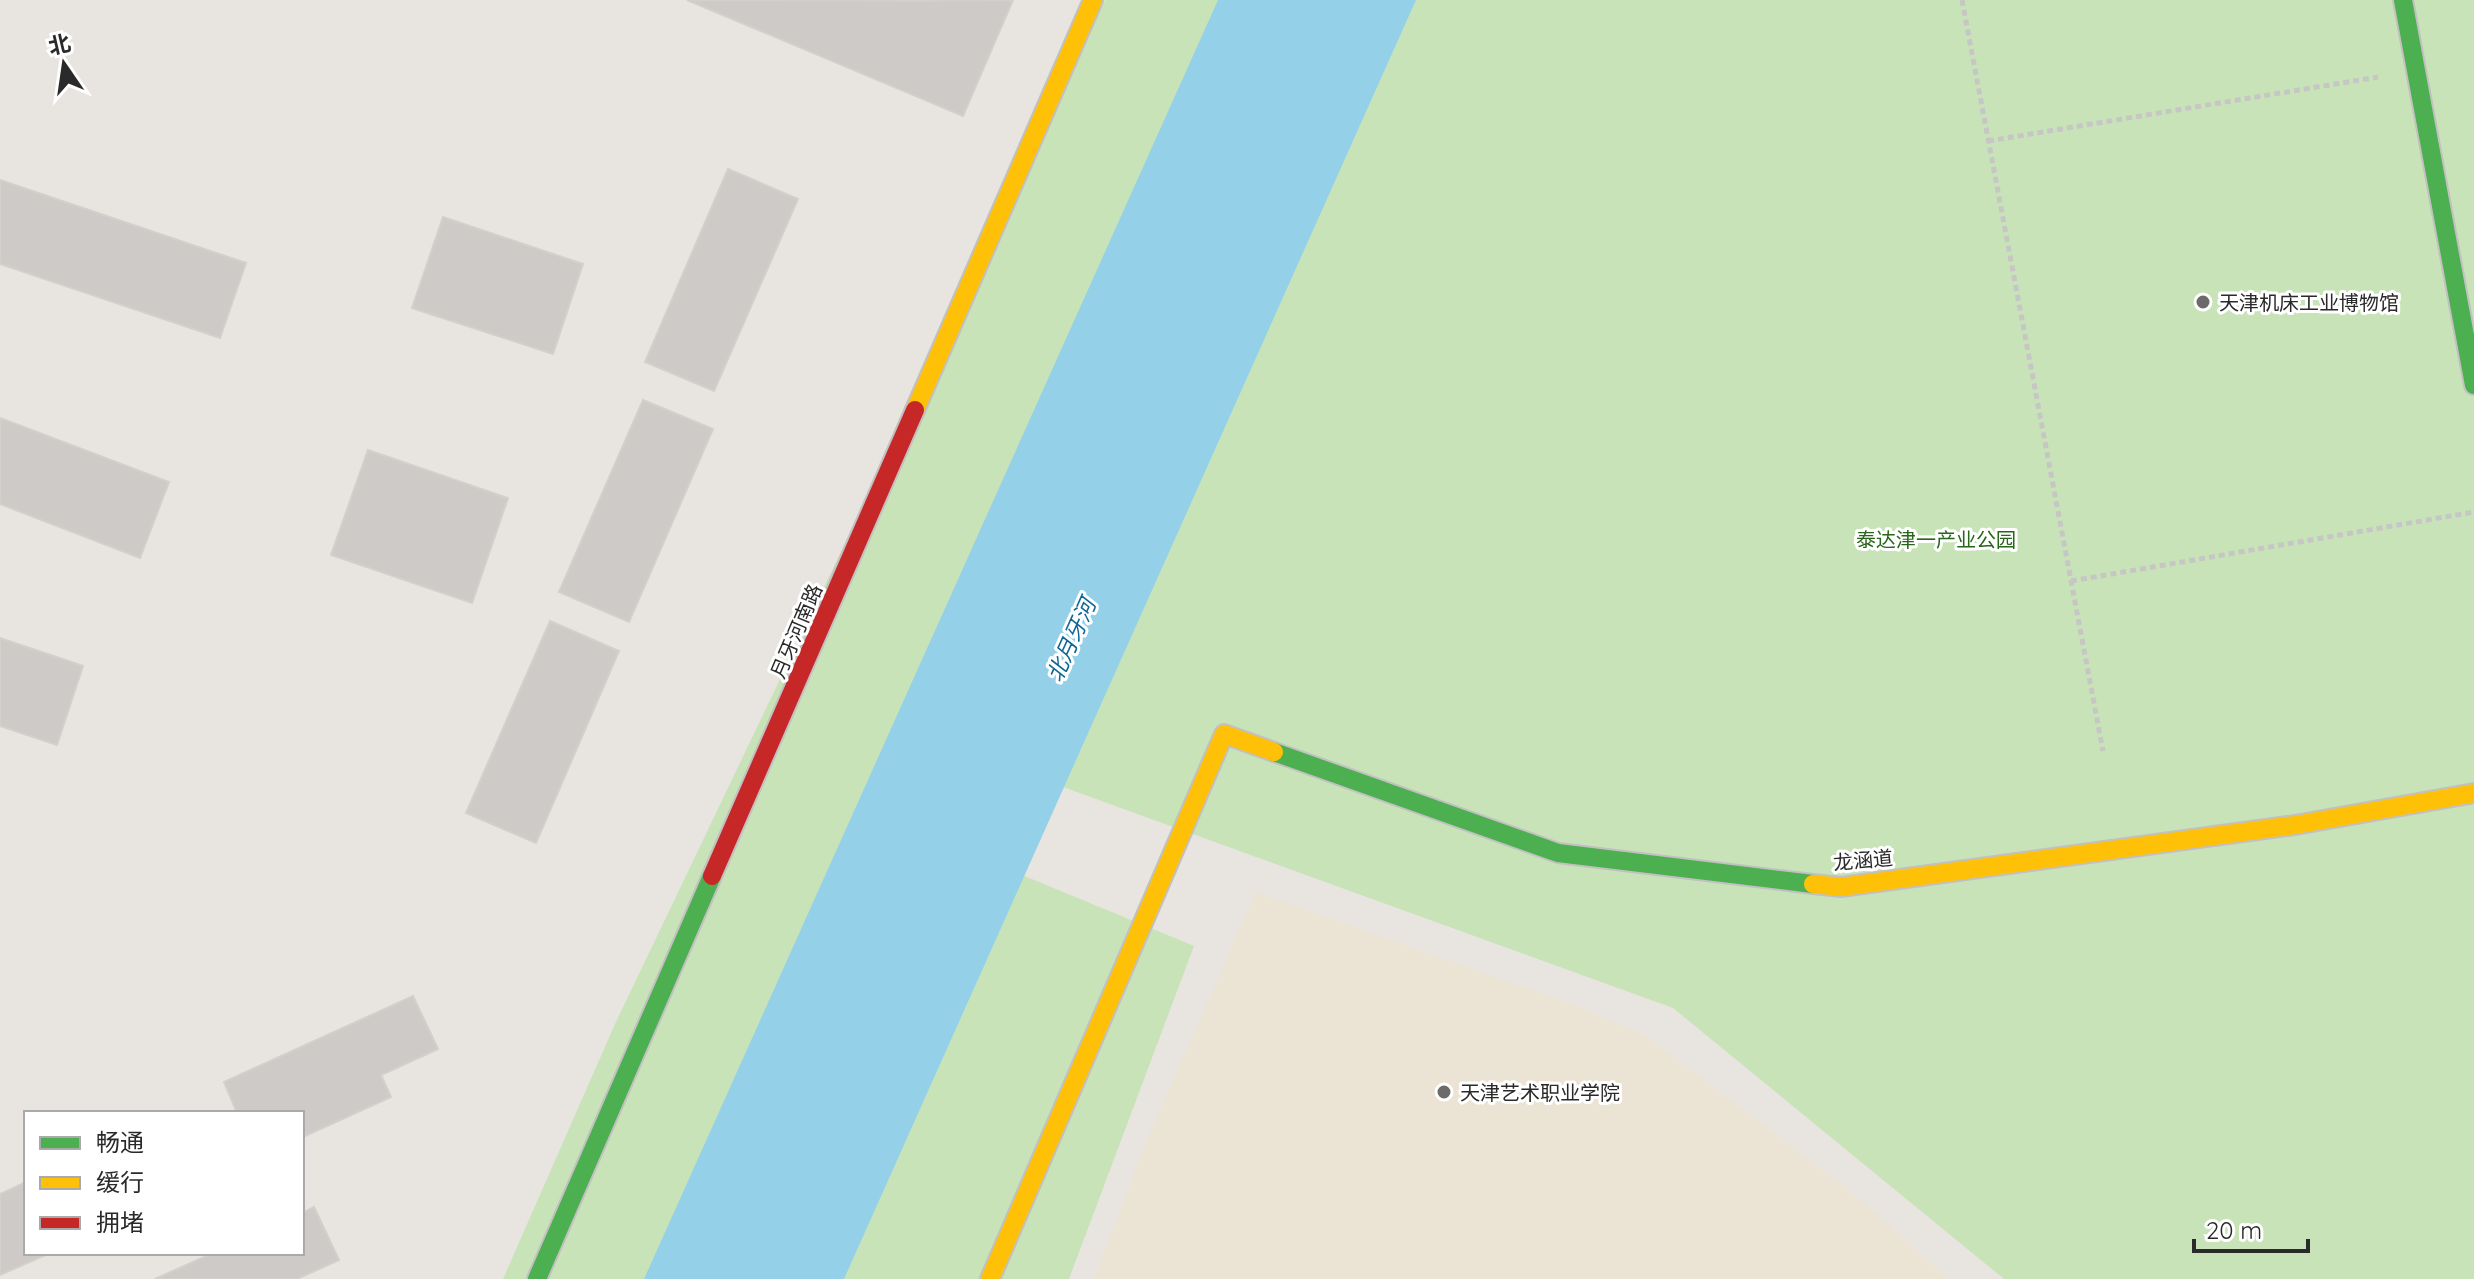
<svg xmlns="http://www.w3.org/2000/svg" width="2474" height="1279" font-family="Quicksand,'Noto Sans SC',sans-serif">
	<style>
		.education { fill: #ebe3d4 }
		.green { fill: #c9e3b9 }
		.water { fill: #94d1e9 }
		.building { fill: #cdcac7; stroke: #d3d0cc; stroke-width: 2 }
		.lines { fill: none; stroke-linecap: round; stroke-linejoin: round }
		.fast-casing { stroke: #c2c0c1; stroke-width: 22 }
		.slow-casing { stroke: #c2c0c1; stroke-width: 22 }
		.jam-casing { stroke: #c2c0c1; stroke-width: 22 }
		.path { stroke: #c6c6c5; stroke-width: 5; stroke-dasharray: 6 4; stroke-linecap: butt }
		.fast { stroke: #4caf50; stroke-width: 18 }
		.slow { stroke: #ffc107; stroke-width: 18 }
		.jam { stroke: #c62828; stroke-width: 18 }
		.poi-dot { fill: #6c6b6a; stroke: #fff; stroke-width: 3 }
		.labels { text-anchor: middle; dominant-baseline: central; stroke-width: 6; stroke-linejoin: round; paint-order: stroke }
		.poi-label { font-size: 20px; fill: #2a2a2a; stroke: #fff; text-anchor: start }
		.park-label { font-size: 20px; fill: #29661b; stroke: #fff }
		.street-label { font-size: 20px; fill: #2a2a2a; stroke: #fff }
		.water-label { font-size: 22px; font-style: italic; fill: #0f6798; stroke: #fff }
	</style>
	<rect width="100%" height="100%" fill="#e8e4e0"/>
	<!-- education -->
	<path class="education" d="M1256 892 1571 1004 1645 1035 1859 1198 1948 1279H1094L1143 1149Z"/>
	<!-- green -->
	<g class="green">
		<path d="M1105 0H1337L969 853 1194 946 1069 1279H503L615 1024Z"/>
		<path d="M1373 0H2474V1279H2004L1673 1008 1027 774Z"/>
	</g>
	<!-- water -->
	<path class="water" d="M1218 0H1416L844 1279H644Z"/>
	<!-- building -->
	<g class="building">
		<path d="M687 0 923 1 1013 0 963 116Z"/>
		<path d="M728 169 798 199 714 391 645 362Z"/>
		<path d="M0 180 246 263 220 338 0 264Z"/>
		<path d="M443 217 583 264 553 354 412 308Z"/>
		<path d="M643 400 713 429 629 622 559 592Z"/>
		<path d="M0 418 169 482 140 558 0 504Z"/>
		<path d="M368 450 508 498 472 603 331 555Z"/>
		<path d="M550 621 619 651 536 843 466 813Z"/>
		<path d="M0 638 83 666 57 745 0 726Z"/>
		<path d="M413 996 438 1049 381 1075 391 1097 305 1136 302 1113H237L224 1082Z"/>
		<path d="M26 1182V1253H50L0 1275V1194Z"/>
		<path d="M314 1207 339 1260 297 1279H155L213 1253H302V1213Z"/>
	</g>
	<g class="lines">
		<defs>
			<g id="fast">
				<path d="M2403 0 2474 385"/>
				<path d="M1274 752 1558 853 1813 884"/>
				<path d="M537 1279 712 876"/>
			</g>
			<g id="slow">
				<path d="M915 410 1093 0"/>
				<path d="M1813 884 1841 887 2295 825 2474 793"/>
				<path d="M990 1279 1224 734 1274 752"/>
			</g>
			<path id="jam" d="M712 876 915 410"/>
		</defs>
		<!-- fast casing -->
		<use href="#fast" class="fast-casing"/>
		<!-- slow casing -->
		<use href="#slow" class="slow-casing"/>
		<!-- jam casing -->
		<use href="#jam" class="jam-casing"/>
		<!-- path -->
		<g class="path">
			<path d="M1962 0 2103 751"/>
			<path d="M1988 141 2378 77"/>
			<path d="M2071 581 2474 512"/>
		</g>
		<!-- fast -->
		<use href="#fast" class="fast"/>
		<!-- slow -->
		<use href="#slow" class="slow"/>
		<!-- jam -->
		<use href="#jam" class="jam"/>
	</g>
	<!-- markers -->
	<g class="poi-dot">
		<circle cx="2203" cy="302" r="8"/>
		<circle cx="1444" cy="1092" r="8"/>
	</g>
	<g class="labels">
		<!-- poi labels -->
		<g class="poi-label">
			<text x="2219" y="302">天津机床工业博物馆</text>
			<text x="1460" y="1092">天津艺术职业学院</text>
		</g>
		<!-- park labels -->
		<g class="park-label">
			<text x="1936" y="539">泰达津一产业公园</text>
		</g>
		<!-- street labels -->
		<g class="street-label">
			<text transform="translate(796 631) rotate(-67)">月牙河南路</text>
			<text transform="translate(1863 860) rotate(-5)">龙涵道</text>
		</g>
		<!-- water labels -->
		<g class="water-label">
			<text transform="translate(1071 640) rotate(-66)">北月牙河</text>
		</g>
	</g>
	<!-- legend -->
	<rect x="24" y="1111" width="280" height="144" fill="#ffffff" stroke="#aaaaaa" stroke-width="2"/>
	<rect x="40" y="1137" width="40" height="12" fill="#4caf50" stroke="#aaaaaa" stroke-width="2"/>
	<text x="96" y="1151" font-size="24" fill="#2a2a2a">畅通</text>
	<rect x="40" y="1177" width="40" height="12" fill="#ffc107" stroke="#aaaaaa" stroke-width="2"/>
	<text x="96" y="1191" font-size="24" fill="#2a2a2a">缓行</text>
	<rect x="40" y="1217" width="40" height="12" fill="#c62828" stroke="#aaaaaa" stroke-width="2"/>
	<text x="96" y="1231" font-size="24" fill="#2a2a2a">拥堵</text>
	<!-- north arrow -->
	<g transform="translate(64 64) rotate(347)" stroke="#ffffff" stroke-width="6" paint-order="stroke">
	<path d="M0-6L14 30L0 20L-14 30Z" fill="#2a2a2a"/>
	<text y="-12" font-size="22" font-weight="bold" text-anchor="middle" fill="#2a2a2a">北</text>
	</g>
	<!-- scale -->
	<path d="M2194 1239v12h114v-12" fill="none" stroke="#2a2a2a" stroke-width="4"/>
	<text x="2206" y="1239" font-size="24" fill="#2a2a2a" stroke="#ffffff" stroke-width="6" paint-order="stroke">20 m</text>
</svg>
